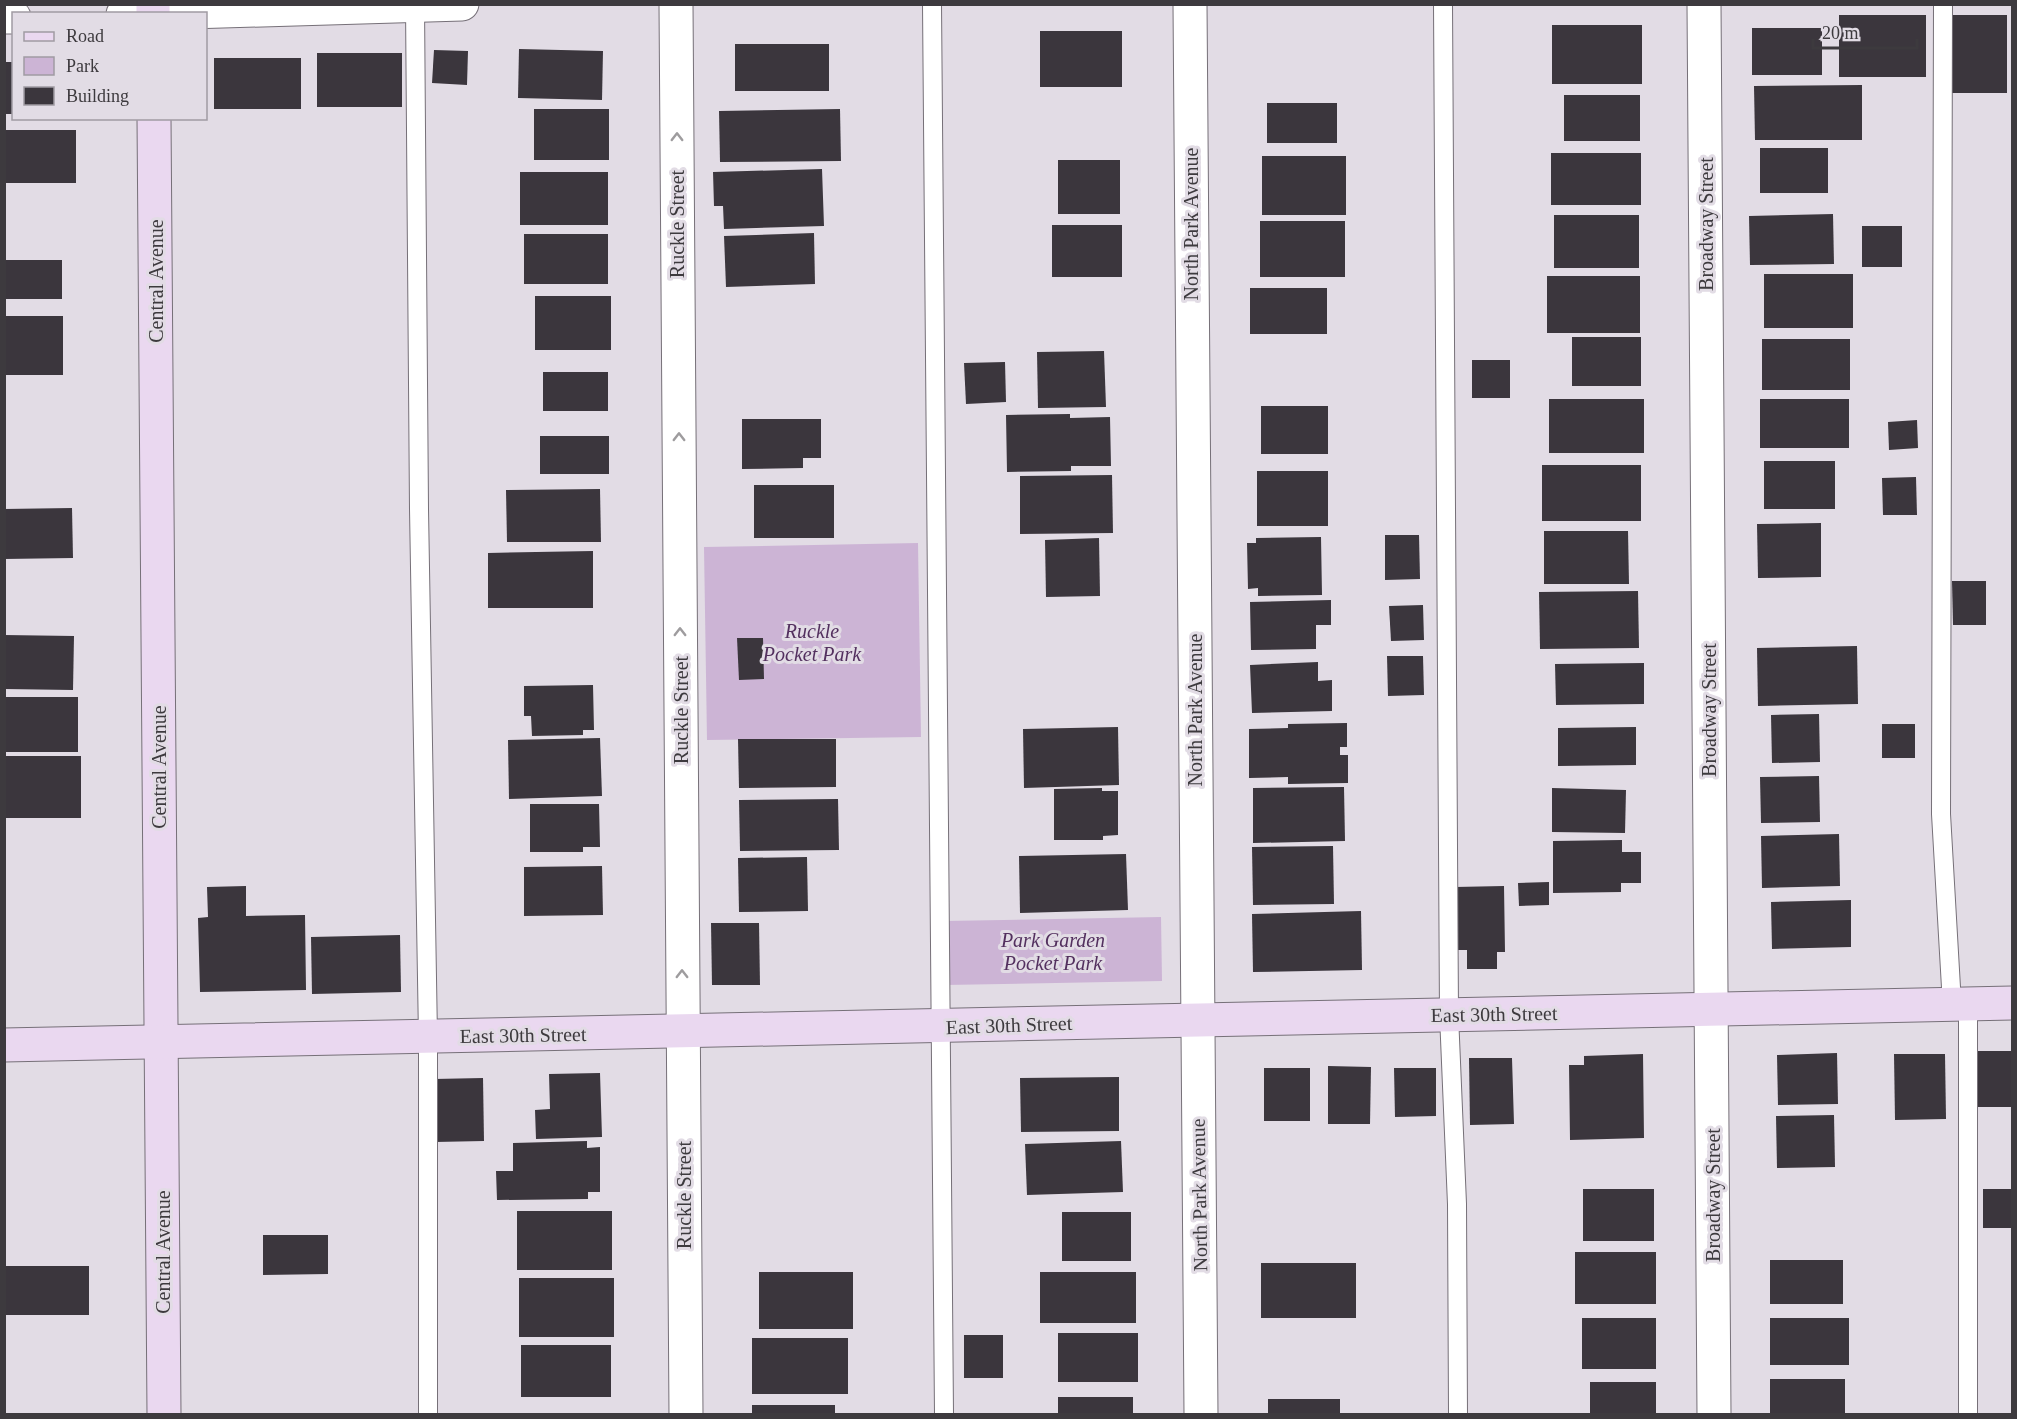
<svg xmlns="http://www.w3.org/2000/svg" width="2017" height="1419" font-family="Georgia,serif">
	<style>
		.green { fill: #ccb4d5 }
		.building { fill: #3b363d }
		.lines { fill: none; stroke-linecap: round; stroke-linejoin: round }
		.service-casing { stroke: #767078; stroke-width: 20 }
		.minor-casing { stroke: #767078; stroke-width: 35 }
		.secondary-casing { stroke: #767078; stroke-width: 35 }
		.service { stroke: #fff; stroke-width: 18 }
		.minor { stroke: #fff; stroke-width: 33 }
		.secondary { stroke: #ead8f0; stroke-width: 33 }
		.oneway { stroke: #9e9c9e }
		.labels { text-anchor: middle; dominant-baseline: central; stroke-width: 6; stroke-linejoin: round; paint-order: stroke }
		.street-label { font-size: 20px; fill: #3d3a3e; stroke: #e2dce5 }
		.park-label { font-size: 20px; font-style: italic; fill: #53305f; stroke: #e2dce5 }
	</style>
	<rect width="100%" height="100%" fill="#e2dce5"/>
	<!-- green -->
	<g class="green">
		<path d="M918 543 921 737 707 740 704 547Z"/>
		<path d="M1161 917 1162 981 945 985 944 921Z"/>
	</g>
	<!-- building -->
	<g class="building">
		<rect x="1839" y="15" width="87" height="62"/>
		<rect x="1951" y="15" width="56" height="78"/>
		<rect x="1552" y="25" width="90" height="59"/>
		<rect x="1752" y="28" width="70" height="47"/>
		<rect x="1040" y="31" width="82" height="56"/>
		<rect x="735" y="44" width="94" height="47"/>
		<path d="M519 49 603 51 602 100 518 98Z"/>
		<path d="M434 50 468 51 467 85 432 83Z"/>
		<rect x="317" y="53" width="85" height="54"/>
		<rect x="214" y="58" width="87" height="51"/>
		<rect x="4" y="62" width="10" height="52"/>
		<path d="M1862 85V140H1755L1754 86Z"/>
		<rect x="1564" y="95" width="76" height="46"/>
		<rect x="1267" y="103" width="70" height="40"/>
		<rect x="534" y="109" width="75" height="51"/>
		<path d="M840 109 841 161 720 162 719 111Z"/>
		<rect x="4" y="130" width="72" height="53"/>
		<rect x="1760" y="148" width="68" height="45"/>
		<rect x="1551" y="153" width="90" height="52"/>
		<rect x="1262" y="156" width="84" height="59"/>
		<rect x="1058" y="160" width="62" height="54"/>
		<path d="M822 169 824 226 724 229 723 206H714L713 172Z"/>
		<rect x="520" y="172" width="88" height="53"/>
		<path d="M1833 214 1834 264 1750 265 1749 216Z"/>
		<rect x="1554" y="215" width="85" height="53"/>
		<rect x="1260" y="221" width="85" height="56"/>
		<rect x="1052" y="225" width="70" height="52"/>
		<rect x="1862" y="226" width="40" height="41"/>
		<path d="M814 233 815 284 726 287 724 236Z"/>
		<rect x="524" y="234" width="84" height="50"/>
		<rect x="4" y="260" width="58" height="39"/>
		<rect x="1764" y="274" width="89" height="54"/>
		<rect x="1547" y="276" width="93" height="57"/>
		<rect x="1250" y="288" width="77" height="46"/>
		<rect x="535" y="296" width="76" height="54"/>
		<rect x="4" y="316" width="59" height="59"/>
		<rect x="1572" y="337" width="69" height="49"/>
		<rect x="1762" y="339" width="88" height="51"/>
		<path d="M1104 351 1106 407 1038 408 1037 352Z"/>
		<rect x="1472" y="360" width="38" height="38"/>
		<path d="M1005 362 1006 402 966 404 964 363Z"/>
		<rect x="543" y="372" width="65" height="39"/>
		<rect x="1549" y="399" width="95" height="54"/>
		<rect x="1760" y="399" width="89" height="49"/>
		<rect x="1261" y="406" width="67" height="48"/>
		<path d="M1070 414V418L1110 417 1111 466H1071V471L1007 472 1006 415Z"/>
		<path d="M742 419H821V458H803V468L742 469Z"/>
		<path d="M1917 420 1918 448 1889 450 1888 422Z"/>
		<rect x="540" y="436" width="69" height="38"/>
		<rect x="1764" y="461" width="71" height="48"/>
		<rect x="1542" y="465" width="99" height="56"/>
		<rect x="1257" y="471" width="71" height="55"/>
		<path d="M1112 475 1113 533 1020 534V476Z"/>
		<path d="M1916 477 1917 515H1883L1882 478Z"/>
		<rect x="754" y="485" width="80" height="53"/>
		<path d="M600 489 601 542H507L506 490Z"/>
		<path d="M72 508 73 558 4 559V509Z"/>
		<path d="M1821 523V577L1758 578 1757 524Z"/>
		<path d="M1544 531H1628L1629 584H1544Z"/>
		<path d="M1385 535H1419L1420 579 1385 580Z"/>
		<path d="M1321 537 1322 595 1258 596V588L1248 589 1247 543H1256V538Z"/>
		<path d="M1099 538 1100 596 1046 597 1045 540Z"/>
		<path d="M593 551V608H488V553Z"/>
		<path d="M1952 581H1986V625H1953Z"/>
		<path d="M1638 591 1639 648 1540 649 1539 592Z"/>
		<path d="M1331 600V625H1316V649L1251 650 1250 602Z"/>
		<path d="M1423 605 1424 640 1391 641 1389 606Z"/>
		<path d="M4 635 74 636 73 690 4 689Z"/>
		<path d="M737 638H763L764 679 739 680Z"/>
		<path d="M1857 646 1858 704 1758 706 1757 648Z"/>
		<path d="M1387 656H1423L1424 695 1388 696Z"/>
		<path d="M1318 662V681L1332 680V711L1252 713 1250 665Z"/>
		<path d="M1644 663V704L1556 705 1555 664Z"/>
		<path d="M593 685 594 730H583V735L532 736 531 716H524V686Z"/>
		<rect x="4" y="697" width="74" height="55"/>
		<path d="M1819 714 1820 762 1772 763 1771 715Z"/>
		<path d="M1347 723V747H1340V755H1348V783L1288 784V777L1249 778V729L1288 728V724Z"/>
		<rect x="1882" y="724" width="33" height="34"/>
		<path d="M1118 727 1119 785 1024 788 1023 729Z"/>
		<path d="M1636 727V765L1558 766V728Z"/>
		<path d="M600 738 602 796 509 799 508 740Z"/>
		<path d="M738 739H836V787L739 788Z"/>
		<rect x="4" y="756" width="77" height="62"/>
		<path d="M1819 776 1820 822 1761 823 1760 777Z"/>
		<path d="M1344 787 1345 841 1253 843V788Z"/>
		<path d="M1102 788V791H1118V835L1103 836V840H1054V789Z"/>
		<path d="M1552 788 1626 790 1625 833 1552 832Z"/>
		<path d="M838 799 839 850 740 851 739 800Z"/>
		<path d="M530 804H599L600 847H583V852H530Z"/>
		<path d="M1839 834 1840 886 1762 888 1761 836Z"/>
		<path d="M1622 840V852H1641V883H1621V892L1553 893V841Z"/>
		<path d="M1333 846 1334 904 1253 905 1252 847Z"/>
		<path d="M1126 854 1128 910 1020 913 1019 856Z"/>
		<path d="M807 857 808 911 739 912 738 858Z"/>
		<path d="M602 866 603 915 524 916V867Z"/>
		<path d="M1549 882V905L1519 906 1518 883Z"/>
		<path d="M246 886V916L305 915 306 990 200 992 198 918 208 917 207 887Z"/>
		<path d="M1504 886 1505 952H1497V969H1467V950H1456L1455 887Z"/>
		<path d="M1851 900V947L1772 949 1771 902Z"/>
		<path d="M1361 911 1362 970 1253 972 1252 914Z"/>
		<path d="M711 923H759L760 985H712Z"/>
		<path d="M400 935 401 992 312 994 311 937Z"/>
		<path d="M1977 1051H2012V1107H1976Z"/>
		<path d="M1837 1053 1838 1104 1778 1105 1777 1055Z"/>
		<path d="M1643 1054 1644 1138 1570 1140 1569 1065H1584V1056Z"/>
		<path d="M1894 1054H1945L1946 1119 1895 1120Z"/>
		<path d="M1469 1058H1512L1514 1124 1470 1125Z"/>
		<path d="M1328 1066 1371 1067 1370 1124H1328Z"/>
		<rect x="1264" y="1068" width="46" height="53"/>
		<path d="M1394 1068H1436V1116L1395 1117Z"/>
		<path d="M600 1073 602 1137 536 1139 535 1110 550 1109 549 1074Z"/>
		<path d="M1119 1077V1131L1021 1132 1020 1078Z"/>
		<path d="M483 1078 484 1141 435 1142 434 1079Z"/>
		<path d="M1834 1115 1835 1167 1777 1168 1776 1116Z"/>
		<path d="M587 1141V1148L600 1147V1192H588V1199L497 1200 496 1171H513V1143Z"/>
		<path d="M1121 1141 1123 1192 1027 1195 1025 1144Z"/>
		<rect x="1583" y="1189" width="71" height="52"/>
		<rect x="1983" y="1189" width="29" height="39"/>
		<rect x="517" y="1211" width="95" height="59"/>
		<rect x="1062" y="1212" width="69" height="49"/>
		<path d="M263 1235H328V1274L263 1275Z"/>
		<rect x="1575" y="1252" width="81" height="52"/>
		<rect x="1770" y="1260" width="73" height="44"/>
		<rect x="1261" y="1263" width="95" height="55"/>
		<rect x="6" y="1266" width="83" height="49"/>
		<rect x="759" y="1272" width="94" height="57"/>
		<rect x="1040" y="1272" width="96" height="51"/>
		<rect x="519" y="1278" width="95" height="59"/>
		<rect x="1582" y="1318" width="74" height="51"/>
		<rect x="1770" y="1318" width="79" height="47"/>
		<rect x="1058" y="1333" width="80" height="49"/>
		<rect x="964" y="1335" width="39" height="43"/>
		<rect x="752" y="1338" width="96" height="56"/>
		<rect x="521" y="1345" width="90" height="52"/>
		<rect x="1770" y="1379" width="75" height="35"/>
		<rect x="1590" y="1382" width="66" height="32"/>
		<rect x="1058" y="1397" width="75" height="17"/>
		<rect x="1268" y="1399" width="72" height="15"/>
		<rect x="752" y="1405" width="83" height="9"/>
	</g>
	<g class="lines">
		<defs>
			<g id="service">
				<path d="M415 4 419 509 428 1037V1414"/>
				<path d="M932 4 944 1414"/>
				<path d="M1443 4 1449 1015 1457 1204 1458 1414"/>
				<path d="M1943 4 1941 814 1952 1005"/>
				<path d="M1968 1004V1414"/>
			</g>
			<g id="minor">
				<path d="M676 4 686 1414"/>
				<path d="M1190 4 1201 1414"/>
				<path d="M1704 4 1714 1414"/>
				<path d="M123 14 462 4"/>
				<path d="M4 17H14"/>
			</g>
			<g id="secondary">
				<path d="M153 4V14"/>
				<path d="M154 118 164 1414"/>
				<path d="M4 1045 2012 1003"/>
			</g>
		</defs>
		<!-- service casing -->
		<use href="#service" class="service-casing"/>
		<!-- minor casing -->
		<use href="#minor" class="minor-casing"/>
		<!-- secondary casing -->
		<use href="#secondary" class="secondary-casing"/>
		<!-- service -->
		<use href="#service" class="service"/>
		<!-- minor -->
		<use href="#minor" class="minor"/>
		<!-- secondary -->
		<use href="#secondary" class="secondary"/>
	</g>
	<!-- one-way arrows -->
	<defs><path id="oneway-chevron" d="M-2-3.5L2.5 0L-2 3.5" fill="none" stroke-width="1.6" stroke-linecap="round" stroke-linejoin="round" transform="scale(1.5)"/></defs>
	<g class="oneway">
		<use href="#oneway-chevron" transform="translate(677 137) rotate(-90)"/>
		<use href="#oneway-chevron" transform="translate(679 437) rotate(-90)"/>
		<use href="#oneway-chevron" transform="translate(680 632) rotate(-90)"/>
		<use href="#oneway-chevron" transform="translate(682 974) rotate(-90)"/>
	</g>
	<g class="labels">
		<!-- street labels -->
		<g class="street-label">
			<text transform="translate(677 224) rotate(-90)">Ruckle Street</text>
			<text transform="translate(1191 224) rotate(-90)">North Park Avenue</text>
			<text transform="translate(1706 224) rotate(-90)">Broadway Street</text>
			<text transform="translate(156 281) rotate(-90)">Central Avenue</text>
			<text transform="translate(681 710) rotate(-90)">Ruckle Street</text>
			<text transform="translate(1195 710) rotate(-90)">North Park Avenue</text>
			<text transform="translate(1709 710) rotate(-90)">Broadway Street</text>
			<text transform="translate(159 767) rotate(-90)">Central Avenue</text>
			<text transform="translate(1494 1014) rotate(-1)">East 30th Street</text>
			<text transform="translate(1009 1025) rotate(-2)">East 30th Street</text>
			<text transform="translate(523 1035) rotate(-1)">East 30th Street</text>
			<text transform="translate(684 1195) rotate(-90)">Ruckle Street</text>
			<text transform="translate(1199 1195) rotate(-91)">North Park Avenue</text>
			<text transform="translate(1713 1195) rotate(-90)">Broadway Street</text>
			<text transform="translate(163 1252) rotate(-90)">Central Avenue</text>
		</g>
		<!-- park labels -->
		<g class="park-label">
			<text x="812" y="631">Ruckle<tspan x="812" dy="23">Pocket Park</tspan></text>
			<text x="1053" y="940">Park Garden<tspan x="1053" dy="23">Pocket Park</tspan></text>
		</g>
	</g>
	<!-- border -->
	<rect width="2017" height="1419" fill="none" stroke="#3d3a3e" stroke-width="12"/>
	<!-- legend -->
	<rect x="12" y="12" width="195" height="108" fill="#e2dce5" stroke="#a09ba2" stroke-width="1.5"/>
	<rect x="24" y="32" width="30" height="9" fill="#ead8f0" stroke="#a09ba2" stroke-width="1.5"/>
	<text x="66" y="42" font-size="18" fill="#3d3a3e">Road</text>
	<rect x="24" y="57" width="30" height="18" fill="#ccb4d5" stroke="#a09ba2" stroke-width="1.5"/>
	<text x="66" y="72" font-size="18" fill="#3d3a3e">Park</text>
	<rect x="24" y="87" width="30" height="18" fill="#3b363d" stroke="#a09ba2" stroke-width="1.5"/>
	<text x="66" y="102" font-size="18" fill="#3d3a3e">Building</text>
	<!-- scale -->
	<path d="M1813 39v9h104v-9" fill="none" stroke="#3d3a3e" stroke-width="3"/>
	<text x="1822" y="39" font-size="18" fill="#3d3a3e" stroke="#e2dce5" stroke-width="4.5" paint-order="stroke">20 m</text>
</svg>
